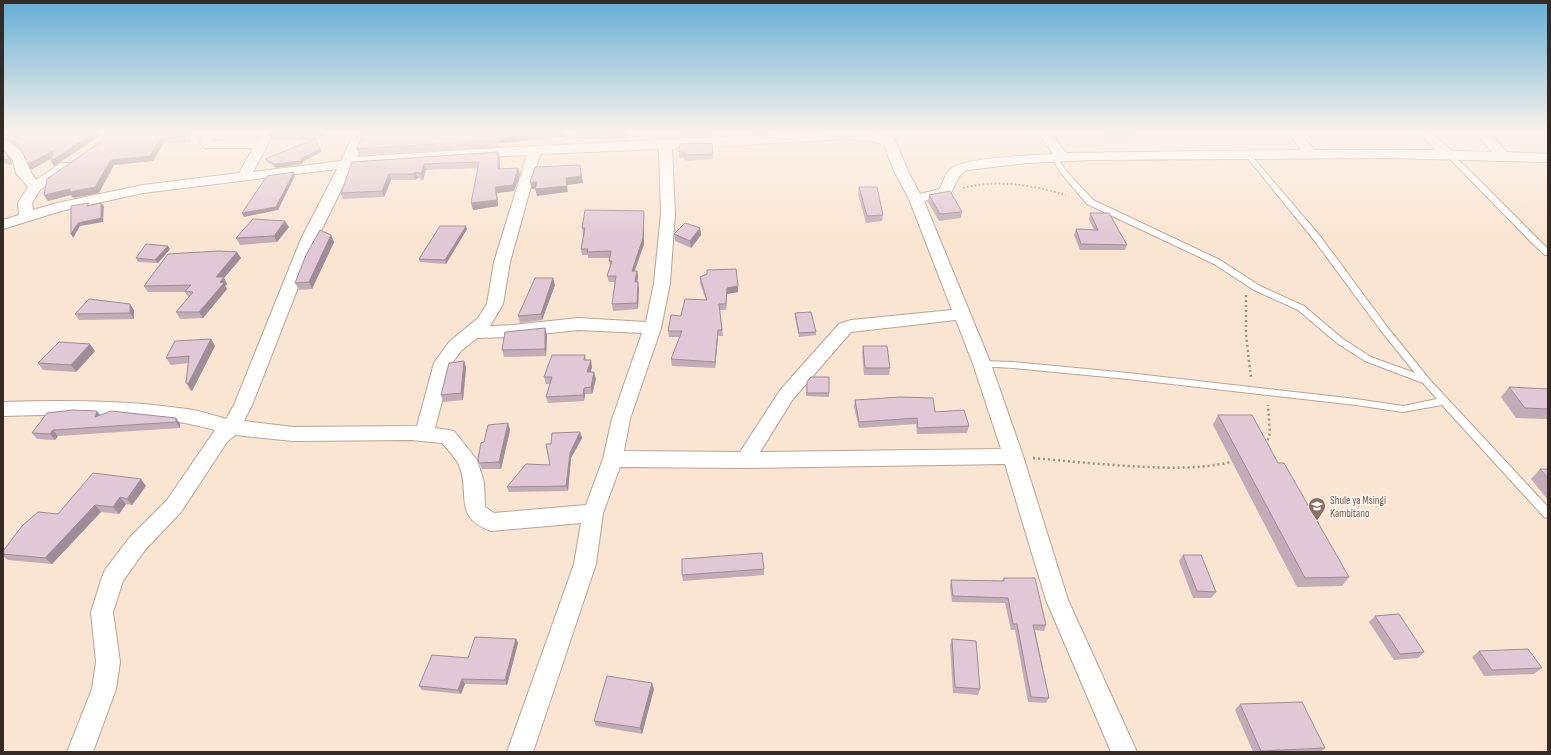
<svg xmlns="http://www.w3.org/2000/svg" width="1551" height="755" font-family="'Sofia Sans Condensed',sans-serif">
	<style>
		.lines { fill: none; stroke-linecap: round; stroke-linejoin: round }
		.lane-casing { stroke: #b7a492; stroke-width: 2 }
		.street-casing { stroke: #b7a492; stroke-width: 2 }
		.path-far1 { stroke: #a19284; stroke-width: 2; stroke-dasharray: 1.5 2.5; stroke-linecap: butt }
		.path { stroke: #a19284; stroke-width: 2.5; stroke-dasharray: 2 3; stroke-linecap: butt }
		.lane { fill: #fff; fill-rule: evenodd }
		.street { fill: #fff; fill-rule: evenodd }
		.wall { fill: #c2acb8 }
		.shaded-wall { fill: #9e8c96 }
		.building { fill: #e1c8d6; stroke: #9e8c96 }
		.labels { text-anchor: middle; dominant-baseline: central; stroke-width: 3.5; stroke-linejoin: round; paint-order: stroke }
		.education-label { font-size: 11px; fill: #785e54; stroke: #fdf4ed; text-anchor: start }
	</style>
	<rect width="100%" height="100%" fill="#f9e5d2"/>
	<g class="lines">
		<defs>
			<g id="lane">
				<path d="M1248 153 1250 154 1320 236 1388 328 1430 380 1548 507V518L1544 517 1442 405 1403 412 1356 405 1128 379 1014 368 979 366 978 364 979 362 982 361 1014 362 1128 373 1356 399 1403 406 1437 399 1423 383 1365 361 1337 343 1298 310 1254 290 1214 264 1087 204 1061 173 1051 157 1054 155 1056 156 1066 171 1093 200 1220 260 1260 286 1304 306 1343 339 1371 357 1415 373 1382 332 1314 240 1246 156 1245 155Z"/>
				<path d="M1449 153 1464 165 1548 249V255H1545L1532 243 1447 156 1446 155Z"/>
			</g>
			<path id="street" d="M205 131H217L213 141 257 140 263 131H275L253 172 341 161 355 131H367L357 157C519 145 681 140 844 131L871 132 880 135 879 131H891L908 171 920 194 940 189C943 182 945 173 952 168 965 158 1034 155 1053 154L1037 131H1049L1066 153 1301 150 1287 131H1299L1314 150H1436L1416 131H1429L1452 151 1492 152 1479 136V131H1491V135L1507 152 1548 154V162L1389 158 1092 160 1026 163 967 170 960 175 950 195 924 201 991 364 1023 456 1068 600 1137 752H1111L1046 600 1005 464 745 468 620 467 603 513 596 564 533 752H507L574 564 581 523 491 531C452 517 471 495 459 465 455 457 447 449 442 443L411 440 293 441 235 435 227 442 181 512 145 550 123 581 113 612 120 662 116 689 93 752H67L92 689 96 662 91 612 102 577 105 570 129 538 167 500 215 430C146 411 74 414 3 416V402C65 400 126 400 187 409 200 411 213 415 226 419L234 405 301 239 337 169 143 193 61 211 3 229V220L19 215 18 203 28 187 16 173 12 158 3 150V139C10 141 21 150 25 157 29 167 29 171 36 180L61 163H71L73 166 40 190 32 203 33 210 57 203 143 185 239 173 253 148H205L199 142ZM844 139 869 140 884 145 894 171 909 199 952 310 851 320 839 324 781 389 740 452 624 451 630 419 661 328 670 283 675 214 672 149ZM659 149 661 214 654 283 646 322 578 318 513 325 490 326 503 304 510 262 540 154ZM527 155 494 262 487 304 478 318 449 342 434 363 417 426 293 427 244 421 252 405 317 239 353 166 454 158ZM956 320 973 364 1001 449 760 452 793 399 851 332ZM578 330 642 333 612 419 603 459 586 505 494 513 485 507 484 482 477 460 454 431 435 428 452 363 461 351 477 338 513 337Z"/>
		</defs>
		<!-- lane casing -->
		<use href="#lane" class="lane-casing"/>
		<!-- street casing -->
		<use href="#street" class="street-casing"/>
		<!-- path-far1 -->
		<path class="path-far1" d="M963 188C996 179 1033 185 1066 195"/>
		<!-- path -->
		<g class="path">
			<path d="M1246 295V334L1251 378"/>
			<path d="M1266 445 1270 433 1268 405"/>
			<path d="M1033 458C1065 461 1096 464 1128 466 1164 468 1200 470 1235 461"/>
		</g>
		<!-- lane -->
		<use href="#lane" class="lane"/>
		<!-- street -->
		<use href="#street" class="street"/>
	</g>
	<!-- wall -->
	<g class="wall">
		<path d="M3 131H106V132L54 166 51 161V158L31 170 20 149 13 143 4 138H3Z"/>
		<path d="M116 131H193L190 142 163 144 153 161 114 165 99 193 73 198 71 195 48 201 44 195Z"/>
		<path d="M324 131 319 140H316L321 152 304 161 302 164 276 168 267 162 265 159 313 140H272L269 134Z"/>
		<path d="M628 131 627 138 576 139 575 133Z"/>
		<path d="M679 131H712V136L680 138Z"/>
		<path d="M1102 131H1134L1132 137 1108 138Z"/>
		<path d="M563 137 499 143V147L359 155 357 149Z"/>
		<path d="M712 143 713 159 684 161V158H679V152Z"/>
		<path d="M3 150 11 159 12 165 3 163Z"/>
		<path d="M500 158V169L518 168 520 174 514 191 497 193 498 206 473 210 478 168 426 170 423 180 418 178 415 180H391L384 197 343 199 341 193 352 162Z"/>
		<path d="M859 187 883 215 882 221 866 223 858 194Z"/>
		<path d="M929 195 962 212 961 218 939 221 928 202Z"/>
		<path d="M1090 213 1127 245 1125 250H1080L1074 235 1076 229 1094 230 1089 219Z"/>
		<path d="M644 217V244L635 271H637L638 277 637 282 639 289 638 309 613 311 612 304 615 282H609L607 276 610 266 609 261 610 258H588V255H582L581 249 584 234H583L582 228Z"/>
		<path d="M289 227 277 242 240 245 236 238Z"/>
		<path d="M700 228 701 235 691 248 675 241 674 234Z"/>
		<path d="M467 229 446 264 420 262 419 259Z"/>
		<path d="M331 235 334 242 312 289 299 290 295 283Z"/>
		<path d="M168 246 170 249 158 263 138 262 136 258Z"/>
		<path d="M241 258 224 278 227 284 225 286 227 289 203 318 180 319 176 312 189 298 185 292H148L144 286Z"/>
		<path d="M700 277 738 292 727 294 726 310H720L723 336H718L715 368 672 366 671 359 680 337H669L668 331 681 316 706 300 700 283Z"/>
		<path d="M553 278 555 285 542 320 520 323 518 316Z"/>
		<path d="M134 310V319L79 320 75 314Z"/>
		<path d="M795 313 816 332V335L799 337 795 317Z"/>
		<path d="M545 328 547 335 546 356 504 357 502 350Z"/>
		<path d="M211 339 215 346 192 391 190 390 186 383 188 363 171 365 166 358Z"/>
		<path d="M863 346 890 368 889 375H864L862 352Z"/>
		<path d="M95 351 76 372 43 370 38 363Z"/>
		<path d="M585 355 586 360 592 367 591 372 596 379 592 394H585L584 401 548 403 546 397 550 384H546L544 377Z"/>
		<path d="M464 361 466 368 463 400 443 402 441 395Z"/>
		<path d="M829 377V397L806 396 807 382Z"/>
		<path d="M1509 387 1548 389V419L1516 418 1501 397Z"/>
		<path d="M855 400 935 412 969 426 967 433 917 434 916 424 859 428 854 407Z"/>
		<path d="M100 415 176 418 180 424V428L58 436 55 440 37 439 32 433Z"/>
		<path d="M1218 415 1278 463 1349 577 1342 586 1297 587 1213 425Z"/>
		<path d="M508 423 510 430 501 469H482L478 459 484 442Z"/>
		<path d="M580 432 582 438 571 458 568 491 509 492 507 487 550 465 551 444Z"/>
		<path d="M1540 469H1548V500L1531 479Z"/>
		<path d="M146 486 132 505 126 504 119 514 101 512 52 564 8 560 3 556V551L58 514Z"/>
		<path d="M1183 555 1216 592 1211 598H1193L1179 561Z"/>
		<path d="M764 569V575L683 581 682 575Z"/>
		<path d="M1004 578 1046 625 1044 631 1035 630 1049 698 1046 703 1028 702 1015 630H1011L1005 603 952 602 950 586 951 580 1002 581Z"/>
		<path d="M1375 616 1424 652 1418 658 1394 660 1369 622Z"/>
		<path d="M516 639 518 643 507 685 465 684 461 694 422 690 419 686 468 658Z"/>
		<path d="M952 639 980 689 978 695 953 693 950 645Z"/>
		<path d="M1479 651 1542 668 1534 674 1484 676 1472 657Z"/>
		<path d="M654 689 642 734 596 726 594 721Z"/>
		<path d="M1240 704 1325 748 1321 752H1253L1235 710Z"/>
	</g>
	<!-- shaded-wall -->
	<g class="shaded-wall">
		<path d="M97 131H106V132L54 166 51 161Z"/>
		<path d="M188 131H193L190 142 187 137Z"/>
		<path d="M319 131H324L319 140 317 134Z"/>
		<path d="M563 131V137L499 143V147L498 140V137Z"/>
		<path d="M626 131H628L627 138 626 133Z"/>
		<path d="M160 139 163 144 153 161 114 165 99 193 73 198 71 195 48 201 44 195 70 189 111 160Z"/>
		<path d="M320 149 321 152 304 161 302 164 276 168 274 164 302 158Z"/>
		<path d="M53 151 56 156 31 170 28 164Z"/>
		<path d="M498 152 500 158V175L498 169Z"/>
		<path d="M7 154 11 159 12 165 9 160Z"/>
		<path d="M424 164 426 170 423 180 421 174Z"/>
		<path d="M580 165 583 183 567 185 568 192 537 196 535 189 566 178Z"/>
		<path d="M518 168 520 174 514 191 497 193 498 206 473 210 471 203 495 187Z"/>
		<path d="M294 172 295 176 278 210 244 217 242 213Z"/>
		<path d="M416 172 418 178 415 180 413 174Z"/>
		<path d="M389 174 391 180 384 197 382 191Z"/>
		<path d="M530 182H537L538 188 532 189Z"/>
		<path d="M101 203 104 206 103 222 80 226 73 238 71 234 78 223Z"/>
		<path d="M644 211V244L632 277V271Z"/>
		<path d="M285 221 289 227 277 242 274 236Z"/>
		<path d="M466 226 467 229 446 264 445 260Z"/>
		<path d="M700 228 701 235 691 248 690 241Z"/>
		<path d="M331 235 334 242 312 289 309 282Z"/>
		<path d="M168 246 170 249 158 263 155 260Z"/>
		<path d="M237 252 241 258 224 278 227 284 225 286 227 289 203 318 199 312 216 277Z"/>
		<path d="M637 271 638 277 636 289 635 282Z"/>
		<path d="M553 278 555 285 542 320 541 314Z"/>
		<path d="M638 282 639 289 638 309 637 303Z"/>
		<path d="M738 286V292L727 294 726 310V304L727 288Z"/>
		<path d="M130 304 134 310V319L130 313Z"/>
		<path d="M545 328 547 335 546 356 545 349Z"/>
		<path d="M718 330V336L715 368V362Z"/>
		<path d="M211 339 215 346 192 391 188 384Z"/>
		<path d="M90 344 95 351 76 372 71 365Z"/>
		<path d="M591 360 592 367 588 379 587 372Z"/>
		<path d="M464 361 466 368 463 400 461 393Z"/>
		<path d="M594 372 596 379 592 394 591 387Z"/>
		<path d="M584 388 585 394 584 401 583 395Z"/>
		<path d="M97 411 101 416 95 417Z"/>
		<path d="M176 418 180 424V428L176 422Z"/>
		<path d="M508 423 510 430 501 469 499 462Z"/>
		<path d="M53 430 58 436 55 440 50 434Z"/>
		<path d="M580 432 582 438 571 458 568 491 566 486 570 453Z"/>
		<path d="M141 479 146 486 132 505 127 499Z"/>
		<path d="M120 497 126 504 119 514 113 507Z"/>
		<path d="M95 505 101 512 52 564 45 558Z"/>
		<path d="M516 639 518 643 507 685 505 680Z"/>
		<path d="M462 679 465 684 461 694 458 690Z"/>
		<path d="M652 683 654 689 642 734 640 728Z"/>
	</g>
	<!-- building -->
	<g class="building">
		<path d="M3 131H97L51 161 53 151 28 164 19 145 10 137 3 134Z"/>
		<path d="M116 131H188L187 137 160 139 150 156 111 160 95 187 70 192V189L44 195 47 179Z"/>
		<path d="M271 131H319L317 134H269Z"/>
		<path d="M364 131H561L498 137V140L357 149Z"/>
		<path d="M576 131H626V133H575Z"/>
		<path d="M1109 131H1134L1110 132Z"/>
		<path d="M315 139 320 149 302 158 301 161 274 164 265 159Z"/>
		<path d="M712 143 713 154 684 155V152H679V144Z"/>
		<path d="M3 150 7 154 9 160 3 159Z"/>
		<path d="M498 152V169L518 168 513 185 495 187 497 200 471 203 479 162 424 164 421 174 416 172 413 174H389L382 191 341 193 352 162Z"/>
		<path d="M580 165 581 176 566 178 567 186 535 189 537 182H530L535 167Z"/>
		<path d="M294 172 276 207 242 213 267 176Z"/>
		<path d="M859 187H877L883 215 867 216Z"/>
		<path d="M950 191 962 212 940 214 929 195Z"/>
		<path d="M89 203 87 206 101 203V218L78 223 71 234V206Z"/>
		<path d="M585 210 644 211 643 238 632 271H637L635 282H638L637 303 612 304 616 276H607L612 261H609L611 251 587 252 588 249H581L585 228H582Z"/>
		<path d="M1090 213H1109L1127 245 1081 244 1076 229 1098 230Z"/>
		<path d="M253 219 285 221 274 236 236 238Z"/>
		<path d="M685 223 700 228 690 241 674 234Z"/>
		<path d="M440 226H466L445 260 419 259Z"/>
		<path d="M320 230 331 235 309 282 295 283 306 255Z"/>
		<path d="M146 244 168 246 155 260 136 258Z"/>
		<path d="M219 251 237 252 216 277H224L220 282 224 283 199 312H176L193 292 185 291 191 285 144 286 168 254Z"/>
		<path d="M736 269 738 286 727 288 726 304H719L722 330H718L715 362 671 359 682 331H668L671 315 681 316 685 299 707 300 700 277 707 274V270Z"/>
		<path d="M535 278H553L541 314 518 316Z"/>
		<path d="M89 299 130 304V313L75 314Z"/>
		<path d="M811 312 816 332 799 333 795 313Z"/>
		<path d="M545 328V349L502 350 505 332Z"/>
		<path d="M211 339 188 384 186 383 189 356 166 358 175 341Z"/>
		<path d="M59 342 90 344 71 365 38 363Z"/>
		<path d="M863 346H887L890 368H865Z"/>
		<path d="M552 355H585L584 360H591L587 372H594L591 387 584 388 583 395 546 397 552 377H544Z"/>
		<path d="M464 361 461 393 441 395 449 363Z"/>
		<path d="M811 377H829V393H807V382Z"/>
		<path d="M1509 387 1548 389V409L1525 408Z"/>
		<path d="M900 397 933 398 935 412 964 410 969 426 918 428 917 418 859 422 855 400Z"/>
		<path d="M73 410 97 411 95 417 111 411 176 418V422L53 430 50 434 32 433 47 413Z"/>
		<path d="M1218 415H1252L1278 463H1284L1349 577 1305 578Z"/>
		<path d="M508 423 499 462 479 463 478 459 481 443 484 442 488 425Z"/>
		<path d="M580 432 570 453 566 486 507 487 526 464 550 465 546 444H551L552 433Z"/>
		<path d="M1540 469H1548V478Z"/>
		<path d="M93 473 141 479 127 499 120 497 113 507 95 505 45 558 3 554V551L22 526 38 512 58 514Z"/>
		<path d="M762 553 764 569 682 575V559Z"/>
		<path d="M1183 555H1201L1216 592 1197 591Z"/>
		<path d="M1004 578H1035L1046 625H1033L1049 698 1031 697 1017 624H1013L1008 598 953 596 951 580 1004 581Z"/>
		<path d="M1399 614 1424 652 1400 654 1375 616Z"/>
		<path d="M475 637 516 639 505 680 462 679 458 690 419 686 432 655 468 658Z"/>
		<path d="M952 639 976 641 980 689 955 687Z"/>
		<path d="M1528 649 1542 668 1492 670 1479 651Z"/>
		<path d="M607 676 652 683 640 728 594 721Z"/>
		<path d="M1302 702 1325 748 1261 751 1240 704Z"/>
	</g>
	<!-- sky -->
	<linearGradient id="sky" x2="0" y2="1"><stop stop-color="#63aed5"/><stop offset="0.56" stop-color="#fcf3eb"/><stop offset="1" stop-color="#fcf3eb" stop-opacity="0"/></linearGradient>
	<rect width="1551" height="236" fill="url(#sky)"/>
	<!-- icons -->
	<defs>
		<symbol id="school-pin" viewBox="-11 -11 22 30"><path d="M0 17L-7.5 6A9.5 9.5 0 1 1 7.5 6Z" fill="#8d6e63" stroke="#fdf4ed"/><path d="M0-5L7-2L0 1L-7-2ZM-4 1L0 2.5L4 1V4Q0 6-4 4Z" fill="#fff"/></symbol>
	</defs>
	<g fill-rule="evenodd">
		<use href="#school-pin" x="1307" y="496" width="20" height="27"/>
	</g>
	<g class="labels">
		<!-- education labels -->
		<g class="education-label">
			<text x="1330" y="500">Shule ya Msingi<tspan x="1330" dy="13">Kambitano</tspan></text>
		</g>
	</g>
	<!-- border -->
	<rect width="1551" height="755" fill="none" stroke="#332b24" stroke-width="8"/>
</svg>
